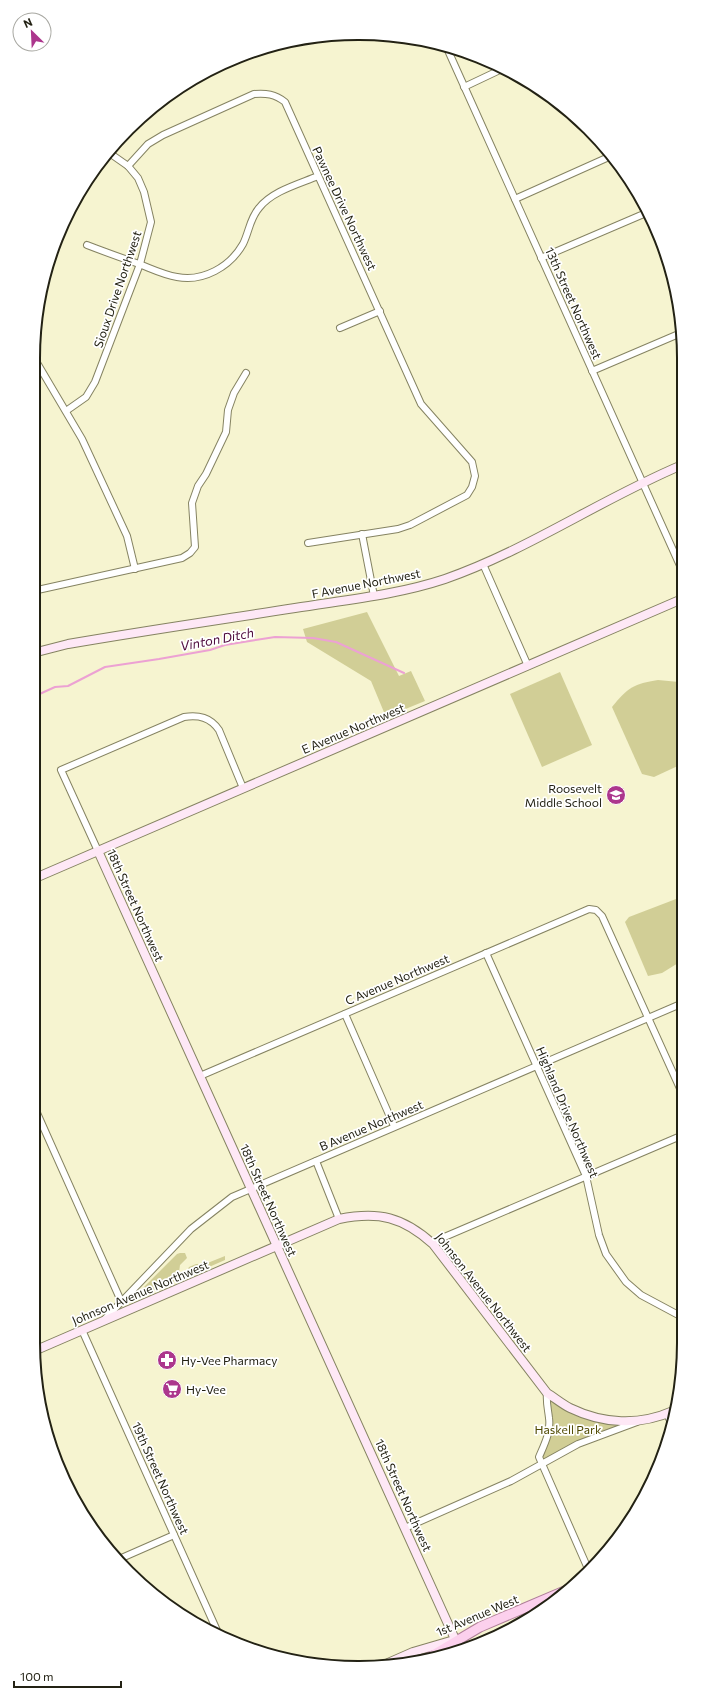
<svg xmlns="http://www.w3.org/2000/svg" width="717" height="1701" font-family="Commissioner,sans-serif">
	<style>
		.green { fill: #d1ce96 }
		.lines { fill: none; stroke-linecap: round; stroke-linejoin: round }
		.stream { stroke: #eca1d3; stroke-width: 2 }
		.street-casing { stroke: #858362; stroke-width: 8 }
		.secondary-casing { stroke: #858362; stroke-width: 10 }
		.primary-casing { stroke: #af7f99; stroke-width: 11 }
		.street { stroke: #fff; stroke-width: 6 }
		.secondary { stroke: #fee8f6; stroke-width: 8 }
		.primary { stroke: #fcd0ed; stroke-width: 9 }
		.labels { text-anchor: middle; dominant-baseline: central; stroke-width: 3.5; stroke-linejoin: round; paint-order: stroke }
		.street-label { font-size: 12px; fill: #232214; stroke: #fff }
		.poi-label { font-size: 12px; fill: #232214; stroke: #fff; text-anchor: start }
		.park-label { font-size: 12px; fill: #4f4901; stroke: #fff }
		.water-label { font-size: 13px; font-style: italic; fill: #4f0d3f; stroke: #fff }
		.rim { fill: none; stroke: #232214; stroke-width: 2 }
	</style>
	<rect width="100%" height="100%" fill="#f6f4d0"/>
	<!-- green -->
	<g class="green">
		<path d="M367 612 399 676 411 671 425 701 386 717 371 681 307 642 303 629Z"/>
		<path d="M560 672 592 745 542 767 510 694Z"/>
		<path d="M658 680 679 682 682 684V764L654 777 642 774 612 707C628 687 634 684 658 680Z"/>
		<path d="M676 899 683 905V960L662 973 648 976 625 922 629 917Z"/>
		<path d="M180 1253H185L187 1258 180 1265 178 1280 142 1295 141 1290 177 1254Z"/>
		<path d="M225 1256V1260L193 1274 187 1271 189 1267 196 1264H205Z"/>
		<path d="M547 1393 569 1408 625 1422 601 1436 541 1463 540 1457 547 1439Z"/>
	</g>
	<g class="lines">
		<!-- stream -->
		<path class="stream" d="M33 697 55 687 68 686 105 667 159 659 210 650 225 645 275 637 313 638 336 642 404 673"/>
		<defs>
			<g id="street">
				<path d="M446 46 682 570"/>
				<path d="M464 87 502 69"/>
				<path d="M128 166 148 144 163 135 254 94C266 93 275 94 285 102L421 404 472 462 475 476 472 487 467 495 410 525 398 529 308 543"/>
				<path d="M515 199 611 156"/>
				<path d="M87 245C105 252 122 258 139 264 152 269 164 275 177 277 203 282 230 267 243 244 249 232 250 218 259 208 272 191 299 184 318 176"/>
				<path d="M541 258 646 213"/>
				<path d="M340 328 380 311"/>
				<path d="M33 356 82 439 127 536 135 569"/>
				<path d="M592 371 681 333"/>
				<path d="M66 411 86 397 95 382 140 264 151 222 144 192 138 178 128 166 108 152"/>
				<path d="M362 534 374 596"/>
				<path d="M483 564 528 666"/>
				<path d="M33 591 182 558 190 553 195 547 192 503 198 486 206 474 226 432 228 410 234 393 246 373"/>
				<path d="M98 851 61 770 184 717C199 715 210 717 219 730L243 788"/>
				<path d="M486 953 586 1176 599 1235 606 1254 626 1282 641 1295 684 1318"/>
				<path d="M345 1014 394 1126"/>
				<path d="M200 1076 589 909 596 910 602 916 683 1095"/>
				<path d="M33 1104 121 1301"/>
				<path d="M316 1161 339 1219"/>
				<path d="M433 1244 442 1238 683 1135"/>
				<path d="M103 1321 191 1229 232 1197 683 1003"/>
				<path d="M82 1330 219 1635"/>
				<path d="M547 1393C546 1402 548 1409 549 1418 551 1432 544 1445 539 1457L589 1571"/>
				<path d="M667 1414 671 1423"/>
				<path d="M405 1528 511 1481 578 1444 637 1422"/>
				<path d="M117 1560 174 1535"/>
			</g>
			<g id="secondary">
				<path d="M33 653 68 644C143 631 219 620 295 608 345 600 397 595 445 579 528 550 601 499 682 465"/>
				<path d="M98 851 459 1648"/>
				<path d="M33 879 682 599"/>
				<path d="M34 1351 339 1219C379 1211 403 1217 433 1244L547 1393C555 1398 562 1404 570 1408 603 1424 639 1426 673 1411"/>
				<path d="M388 1663 413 1652 454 1640"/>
			</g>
			<path id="primary" d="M421 1662 480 1627 574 1587"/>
		</defs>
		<!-- street casing -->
		<use href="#street" class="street-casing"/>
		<!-- secondary casing -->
		<use href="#secondary" class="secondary-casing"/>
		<!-- primary casing -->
		<use href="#primary" class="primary-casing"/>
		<!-- street -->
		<use href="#street" class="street"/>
		<!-- secondary -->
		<use href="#secondary" class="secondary"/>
		<!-- primary -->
		<use href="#primary" class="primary"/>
	</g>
	<!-- icons -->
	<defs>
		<symbol id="school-disc" viewBox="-11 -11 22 22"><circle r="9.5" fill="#ac368d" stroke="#fff"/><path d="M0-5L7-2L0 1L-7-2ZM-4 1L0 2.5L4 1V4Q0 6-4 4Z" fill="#fff"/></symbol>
		<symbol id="pharmacy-disc" viewBox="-11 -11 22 22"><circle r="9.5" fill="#ac368d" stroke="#fff"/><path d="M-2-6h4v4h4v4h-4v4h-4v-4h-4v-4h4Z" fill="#fff"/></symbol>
		<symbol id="supermarket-disc" viewBox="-11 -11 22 22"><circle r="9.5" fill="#ac368d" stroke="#fff"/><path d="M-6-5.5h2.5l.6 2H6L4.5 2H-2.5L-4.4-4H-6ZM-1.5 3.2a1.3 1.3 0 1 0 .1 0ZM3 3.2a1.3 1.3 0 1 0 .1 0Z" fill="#fff"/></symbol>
	</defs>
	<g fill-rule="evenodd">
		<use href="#school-disc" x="605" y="784" width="22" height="22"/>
		<use href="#pharmacy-disc" x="156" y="1349" width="22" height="22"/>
		<use href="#supermarket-disc" x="161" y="1378" width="22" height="22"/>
	</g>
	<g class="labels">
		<!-- street labels -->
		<g class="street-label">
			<text transform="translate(345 208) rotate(65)">Pawnee Drive Northwest</text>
			<text transform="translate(117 289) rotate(-71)">Sioux Drive Northwest</text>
			<text transform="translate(574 303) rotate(66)">13th Street Northwest</text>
			<text transform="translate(366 583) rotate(-11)">F Avenue Northwest</text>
			<text transform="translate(353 728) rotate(-23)">E Avenue Northwest</text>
			<text transform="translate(136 905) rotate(66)">18th Street Northwest</text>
			<text transform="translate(397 979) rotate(-23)">C Avenue Northwest</text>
			<text transform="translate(568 1112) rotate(67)">Highland Drive Northwest</text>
			<text transform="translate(371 1125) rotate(-23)">B Avenue Northwest</text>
			<text transform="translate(269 1200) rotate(66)">18th Street Northwest</text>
			<text transform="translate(140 1292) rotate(-23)">Johnson Avenue Northwest</text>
			<text transform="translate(484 1292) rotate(52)">Johnson Avenue Northwest</text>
			<text transform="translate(161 1478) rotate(66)">19th Street Northwest</text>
			<text transform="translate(404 1495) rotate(66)">18th Street Northwest</text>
			<text transform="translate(477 1615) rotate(-23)">1st Avenue West</text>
		</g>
		<!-- poi labels -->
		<g class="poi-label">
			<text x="602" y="788" text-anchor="end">Roosevelt<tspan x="602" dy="14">Middle School</tspan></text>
			<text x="181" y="1360">Hy-Vee Pharmacy</text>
			<text x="186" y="1389">Hy-Vee</text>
		</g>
		<!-- park labels -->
		<g class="park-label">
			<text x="568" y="1429">Haskell Park</text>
		</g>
		<!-- water labels -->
		<g class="water-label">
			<text transform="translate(217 639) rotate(-11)">Vinton Ditch</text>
		</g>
	</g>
	<!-- crop -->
	<path d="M0 0H717V1701H0ZM358 40H359A318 318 0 0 1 677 358V1343A318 318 0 0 1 359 1661H358A318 318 0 0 1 40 1343V358A318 318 0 0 1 358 40Z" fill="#fff" fill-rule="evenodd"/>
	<path class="rim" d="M358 40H359A318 318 0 0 1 677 358V1343A318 318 0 0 1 359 1661H358A318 318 0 0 1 40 1343V358A318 318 0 0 1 358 40Z"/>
	<!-- north arrow -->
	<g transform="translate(32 32) rotate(336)"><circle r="19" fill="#ffffff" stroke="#a7a7a1"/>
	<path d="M0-3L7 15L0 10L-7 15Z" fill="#ac368d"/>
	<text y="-6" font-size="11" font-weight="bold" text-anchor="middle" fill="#232214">N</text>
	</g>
	<!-- scale -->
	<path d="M14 1681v6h107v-6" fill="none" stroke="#232214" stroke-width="2"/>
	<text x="20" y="1681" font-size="12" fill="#232214" stroke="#ffffff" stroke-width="3" paint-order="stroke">100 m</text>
</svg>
